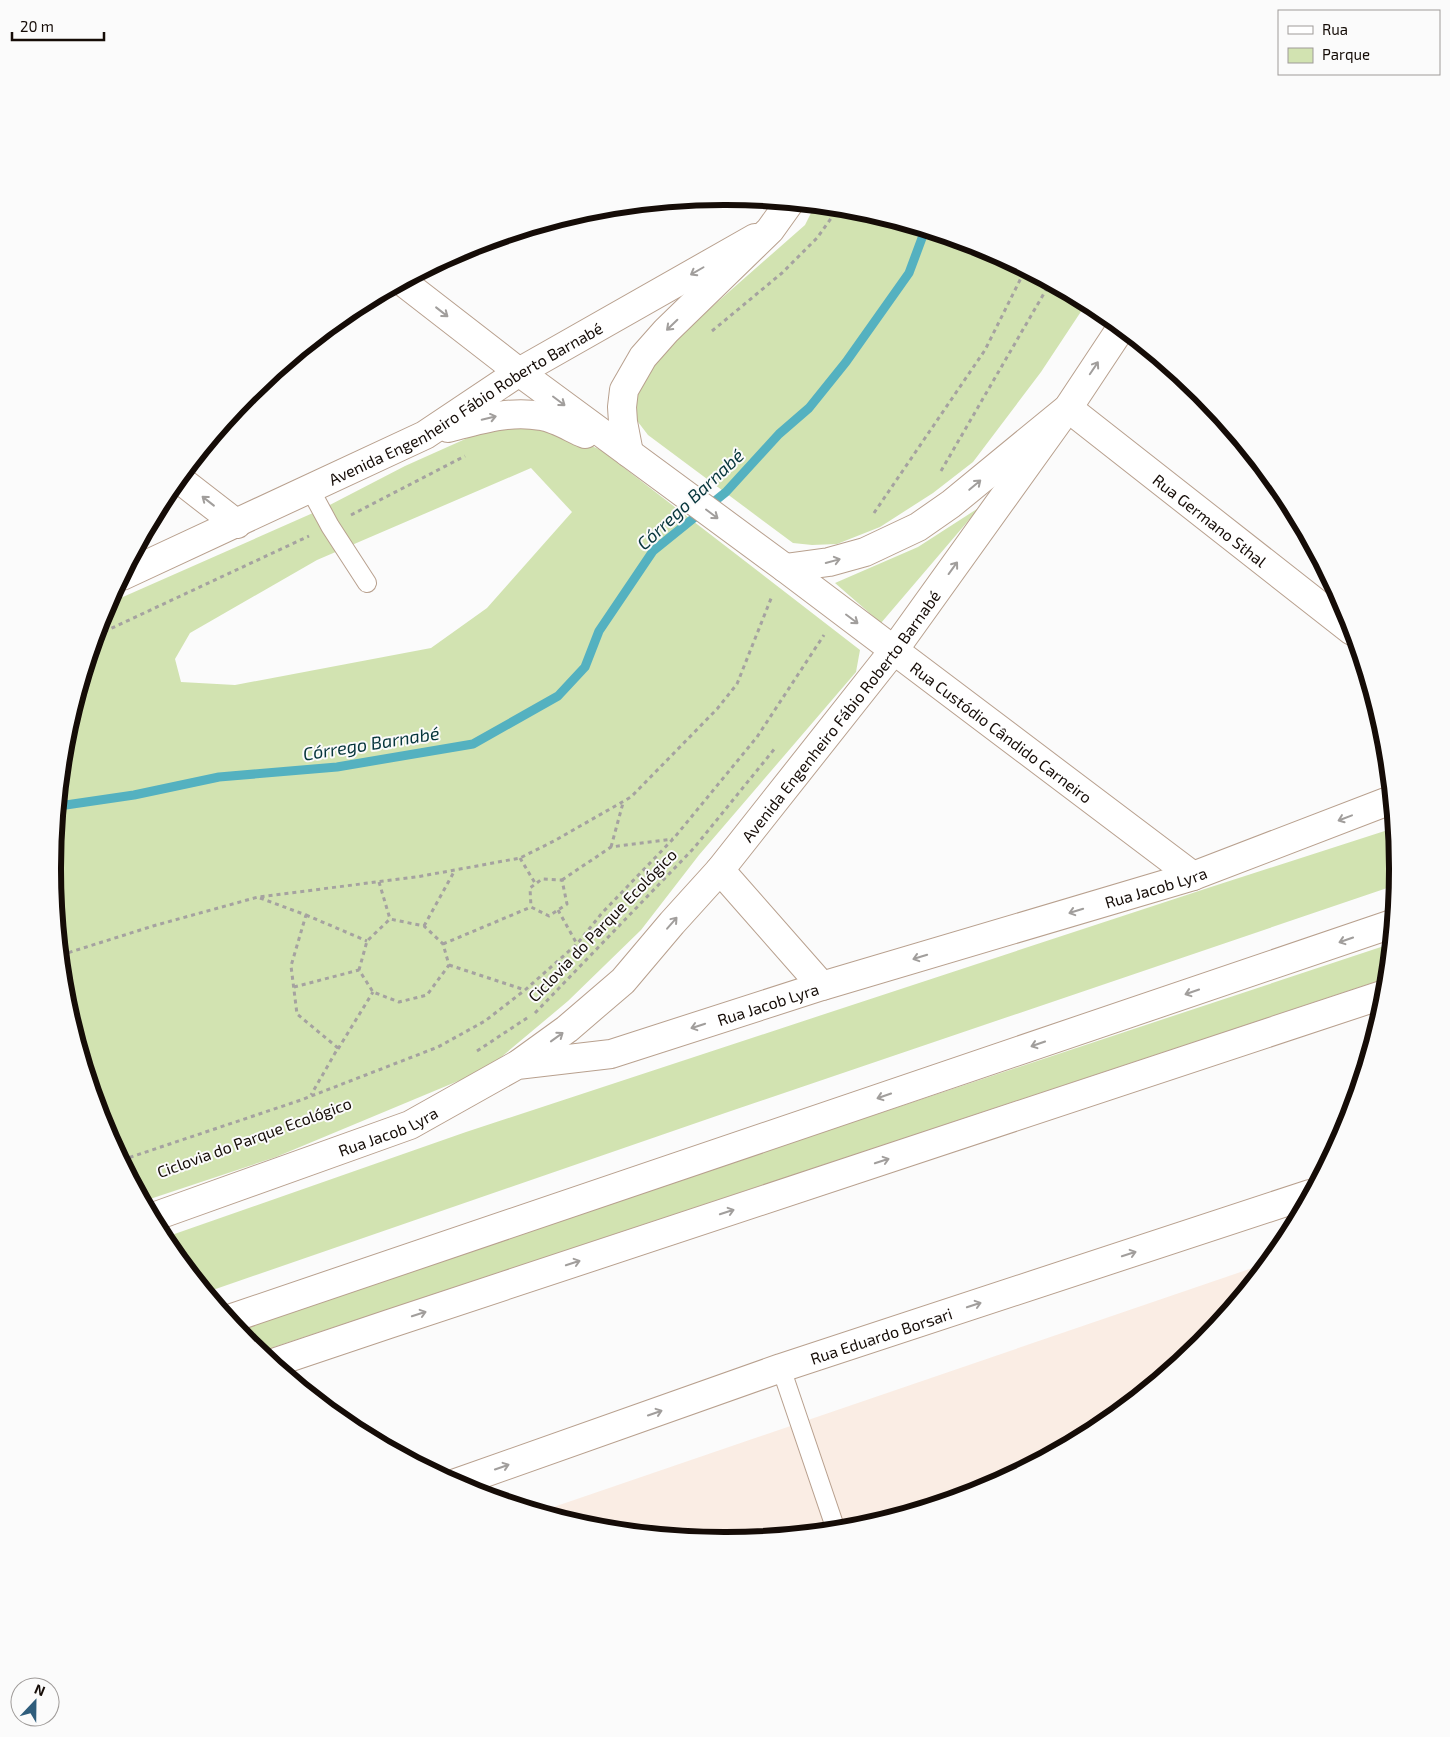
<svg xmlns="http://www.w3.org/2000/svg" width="1450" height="1737" font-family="'Exo 2',sans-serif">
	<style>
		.built { fill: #faede4 }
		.green { fill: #d2e3b1; fill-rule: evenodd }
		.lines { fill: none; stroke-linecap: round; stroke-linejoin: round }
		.stream { stroke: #54b1c0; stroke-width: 9 }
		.lane-casing { stroke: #b8a08e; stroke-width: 20 }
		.street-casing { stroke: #b8a08e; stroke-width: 30 }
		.secondary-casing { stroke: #b8a08e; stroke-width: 30 }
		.primary-casing { stroke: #b8a08e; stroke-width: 30 }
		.highway-casing { stroke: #b8a08e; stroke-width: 30 }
		.path { stroke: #a5a2a0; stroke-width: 3; stroke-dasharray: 4 4; stroke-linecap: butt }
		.lane { stroke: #fff; stroke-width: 18 }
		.street { stroke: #fff; stroke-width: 28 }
		.secondary { stroke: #fff; stroke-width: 28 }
		.primary { stroke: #fff; stroke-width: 28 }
		.highway { stroke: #fff; stroke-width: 28 }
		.oneway { stroke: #a19e9c }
		.labels { text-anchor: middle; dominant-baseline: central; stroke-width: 4; stroke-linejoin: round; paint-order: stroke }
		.street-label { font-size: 16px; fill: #150c07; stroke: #fbfbfb }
		.water-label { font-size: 18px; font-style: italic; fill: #06353b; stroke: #fbfbfb }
		.rim { fill: none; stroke: #150c07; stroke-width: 6 }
	</style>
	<rect width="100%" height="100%" fill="#fbfbfb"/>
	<!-- built -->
	<path class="built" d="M1267 1263 1200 1344 1098 1428 982 1490 856 1528 725 1541 594 1528 539 1512Z"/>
	<!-- green -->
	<g class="green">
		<path d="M815 205 856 209 983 247 1064 291 1082 310 1041 372 973 462 933 493 880 527 837 544 812 545 793 543 648 435 635 418 633 402 656 356 805 225Z"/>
		<path d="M512 426 561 433 601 450 860 650 856 672 699 855 641 930 568 1001 487 1069 276 1157 144 1201 104 1126 65 999 53 868 65 737 104 611 107 604 322 509 405 466 472 436ZM531 468 572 512 487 608 431 648 235 685 181 682 175 659 190 633 317 560Z"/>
		<path d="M980 507 881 623 835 583 918 547Z"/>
		<path d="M1394 828 1397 869 1396 885 728 1112 207 1292 163 1238 466 1132 1214 886Z"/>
		<path d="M1390 944 1387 978 259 1352 249 1344 235 1327Z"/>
	</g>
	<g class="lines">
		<!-- stream -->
		<path class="stream" d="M59 806 134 795 219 777 337 767 473 744 558 696 585 667 599 631 653 551 726 492 779 434 809 408 846 362 909 273 925 230"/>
		<defs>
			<g id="lane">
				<path d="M310 489 330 526 367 583"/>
				<path d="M781 1368 836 1530"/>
			</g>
			<g id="street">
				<path d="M403 282 519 372"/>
				<path id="s1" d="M1068 408 1352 631"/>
				<path d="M179 479 237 524"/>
				<path d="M720 870 822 986"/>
			</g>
			<g id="secondary">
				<path id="s2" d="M519 372 785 568 1193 876"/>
				<path d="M448 428C479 420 509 410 541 416 555 418 571 428 585 434"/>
				<path id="s3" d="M122 576 425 435 519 372 755 238"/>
				<path id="s4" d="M520 1063 567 1029 623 981 672 923 720 870 894 650 1059 420"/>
				<path id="s5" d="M153 1217 410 1125 517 1065 611 1054 822 986 1193 876 1391 800"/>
				<path id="s6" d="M456 1483 781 1368 1310 1194"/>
			</g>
			<g id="primary">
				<path d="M629 453 623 422 622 407 624 390 643 357 666 331 770 230 790 202"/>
				<path d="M785 568 829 562 865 552 918 527 951 504 1068 408 1121 328"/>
			</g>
			<g id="highway">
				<path d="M229 1319 1392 924"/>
				<path d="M273 1363 389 1324 1385 994"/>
			</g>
		</defs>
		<!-- lane casing -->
		<use href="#lane" class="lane-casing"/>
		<!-- street casing -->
		<use href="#street" class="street-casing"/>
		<!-- secondary casing -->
		<use href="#secondary" class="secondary-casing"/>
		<!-- primary casing -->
		<use href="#primary" class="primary-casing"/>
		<!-- highway casing -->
		<use href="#highway" class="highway-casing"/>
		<!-- path -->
		<g class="path">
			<path d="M712 331 782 273 817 238 839 207"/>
			<path d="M941 471 1050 283"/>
			<path d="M874 513 985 350 1025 270"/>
			<path d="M351 515 465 456"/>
			<path d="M97 635 309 536"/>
			<path d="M611 847 623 803"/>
			<path d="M520 858 535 883"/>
			<path d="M562 880 611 847 673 839"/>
			<path d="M379 882 390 919"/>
			<path d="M260 898 306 915 291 966 297 1014 338 1048 311 1095"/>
			<path d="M558 910 577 944"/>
			<path d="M306 915 367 941"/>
			<path d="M424 926 455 870"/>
			<path d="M443 944 531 907 549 916 567 904 562 880 542 879 530 888 531 907"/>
			<path d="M61 955 153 926 258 897 416 877 455 870 520 858 554 841 631 797 717 709 737 684 772 596"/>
			<path d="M449 965 525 990"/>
			<path d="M294 987 359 970 373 992 399 1002 427 995 449 965 443 944 424 926 390 919 367 941 359 970"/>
			<path d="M535 1013 694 848 776 747"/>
			<path d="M338 1049 373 992"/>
			<path d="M477 1051 530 1016"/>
			<path d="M122 1160 301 1100 438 1047 485 1021 525 990 577 944 602 913 674 838 757 737 824 635"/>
		</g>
		<!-- lane -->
		<use href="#lane" class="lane"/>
		<!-- street -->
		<use href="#street" class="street"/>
		<!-- secondary -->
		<use href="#secondary" class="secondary"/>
		<!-- primary -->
		<use href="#primary" class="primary"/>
		<!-- highway -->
		<use href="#highway" class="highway"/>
	</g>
	<!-- one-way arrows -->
	<defs><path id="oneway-shaft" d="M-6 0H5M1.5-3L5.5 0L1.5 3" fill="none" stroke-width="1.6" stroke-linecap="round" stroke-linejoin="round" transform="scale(1.25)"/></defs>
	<g class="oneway">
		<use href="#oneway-shaft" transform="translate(697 271) rotate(150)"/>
		<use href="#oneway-shaft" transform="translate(442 312) rotate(38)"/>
		<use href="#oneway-shaft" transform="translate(672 325) rotate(136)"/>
		<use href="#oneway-shaft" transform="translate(1094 368) rotate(-56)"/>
		<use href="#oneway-shaft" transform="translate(559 401) rotate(37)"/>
		<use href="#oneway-shaft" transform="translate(489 418) rotate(-13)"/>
		<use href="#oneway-shaft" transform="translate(975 485) rotate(-40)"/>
		<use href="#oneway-shaft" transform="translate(208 501) rotate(-142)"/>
		<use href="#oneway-shaft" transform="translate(712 514) rotate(37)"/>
		<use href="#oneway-shaft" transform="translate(833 561) rotate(-15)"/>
		<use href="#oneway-shaft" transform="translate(953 568) rotate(-54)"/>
		<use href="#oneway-shaft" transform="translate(852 619) rotate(37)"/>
		<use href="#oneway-shaft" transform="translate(1345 818) rotate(159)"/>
		<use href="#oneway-shaft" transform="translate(1076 911) rotate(163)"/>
		<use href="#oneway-shaft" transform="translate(672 923) rotate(-49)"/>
		<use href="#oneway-shaft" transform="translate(1346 940) rotate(161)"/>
		<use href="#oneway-shaft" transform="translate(920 957) rotate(163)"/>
		<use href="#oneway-shaft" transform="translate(1192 992) rotate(161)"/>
		<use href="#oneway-shaft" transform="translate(698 1026) rotate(162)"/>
		<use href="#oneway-shaft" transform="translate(557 1037) rotate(-36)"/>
		<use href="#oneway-shaft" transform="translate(1038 1044) rotate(161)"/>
		<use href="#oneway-shaft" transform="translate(884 1096) rotate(161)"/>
		<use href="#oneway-shaft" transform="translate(882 1161) rotate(-18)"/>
		<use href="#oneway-shaft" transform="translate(727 1212) rotate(-18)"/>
		<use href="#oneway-shaft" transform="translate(1129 1254) rotate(-18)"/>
		<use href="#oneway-shaft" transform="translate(573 1263) rotate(-18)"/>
		<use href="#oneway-shaft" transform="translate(974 1305) rotate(-18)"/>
		<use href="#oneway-shaft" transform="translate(419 1314) rotate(-18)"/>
		<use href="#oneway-shaft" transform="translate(655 1413) rotate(-19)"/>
		<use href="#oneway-shaft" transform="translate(502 1467) rotate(-19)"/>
	</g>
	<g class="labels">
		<!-- street labels -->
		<g class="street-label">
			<text stroke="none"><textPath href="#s3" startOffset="385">Avenida Engenheiro Fábio Roberto Barnabé</textPath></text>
			<text stroke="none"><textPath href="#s1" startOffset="181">Rua Germano Sthal</textPath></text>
			<text stroke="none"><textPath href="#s4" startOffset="475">Avenida Engenheiro Fábio Roberto Barnabé</textPath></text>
			<text stroke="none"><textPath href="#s2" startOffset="602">Rua Custódio Cândido Carneiro</textPath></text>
			<text stroke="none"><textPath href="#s5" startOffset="1060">Rua Jacob Lyra</textPath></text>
			<text transform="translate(602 925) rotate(-46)">Ciclovia do Parque Ecológico</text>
			<text stroke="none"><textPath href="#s5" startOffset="655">Rua Jacob Lyra</textPath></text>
			<text stroke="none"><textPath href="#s5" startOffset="250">Rua Jacob Lyra</textPath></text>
			<text transform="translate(254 1137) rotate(-20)">Ciclovia do Parque Ecológico</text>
			<text stroke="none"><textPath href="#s6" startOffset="450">Rua Eduardo Borsari</textPath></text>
		</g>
		<!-- water labels -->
		<g class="water-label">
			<text transform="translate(690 499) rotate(-43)">Córrego Barnabé</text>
			<text transform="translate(371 743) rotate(-9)">Córrego Barnabé</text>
		</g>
	</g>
	<!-- crop -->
	<path d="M0 0H1450V1737H0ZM724 205H726A663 663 0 0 1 1389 868V869A663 663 0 0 1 726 1532H724A663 663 0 0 1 61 869V868A663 663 0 0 1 724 205Z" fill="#fbfbfb" fill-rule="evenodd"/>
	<path class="rim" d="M724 205H726A663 663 0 0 1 1389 868V869A663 663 0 0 1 726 1532H724A663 663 0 0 1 61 869V868A663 663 0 0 1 724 205Z"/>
	<!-- legend -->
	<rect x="1278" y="10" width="162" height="65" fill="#fbfbfb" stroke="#9f9b99"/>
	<rect x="1288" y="26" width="25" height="8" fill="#ffffff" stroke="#9f9b99"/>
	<text x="1322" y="35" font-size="15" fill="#150c07">Rua</text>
	<rect x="1288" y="48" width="25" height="15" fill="#d2e3b1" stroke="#9f9b99"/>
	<text x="1322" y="60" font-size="15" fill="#150c07">Parque</text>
	<!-- north arrow -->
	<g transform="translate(35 1702) rotate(22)"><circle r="24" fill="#fbfbfb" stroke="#9f9b99"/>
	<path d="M0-4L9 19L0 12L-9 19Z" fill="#2f5d7c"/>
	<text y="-8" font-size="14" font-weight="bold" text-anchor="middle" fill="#150c07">N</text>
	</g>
	<!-- scale -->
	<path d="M12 32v8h92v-8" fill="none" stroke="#150c07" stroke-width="2.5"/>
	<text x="20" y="32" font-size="15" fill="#150c07" stroke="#fbfbfb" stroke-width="4" paint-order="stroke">20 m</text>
</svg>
